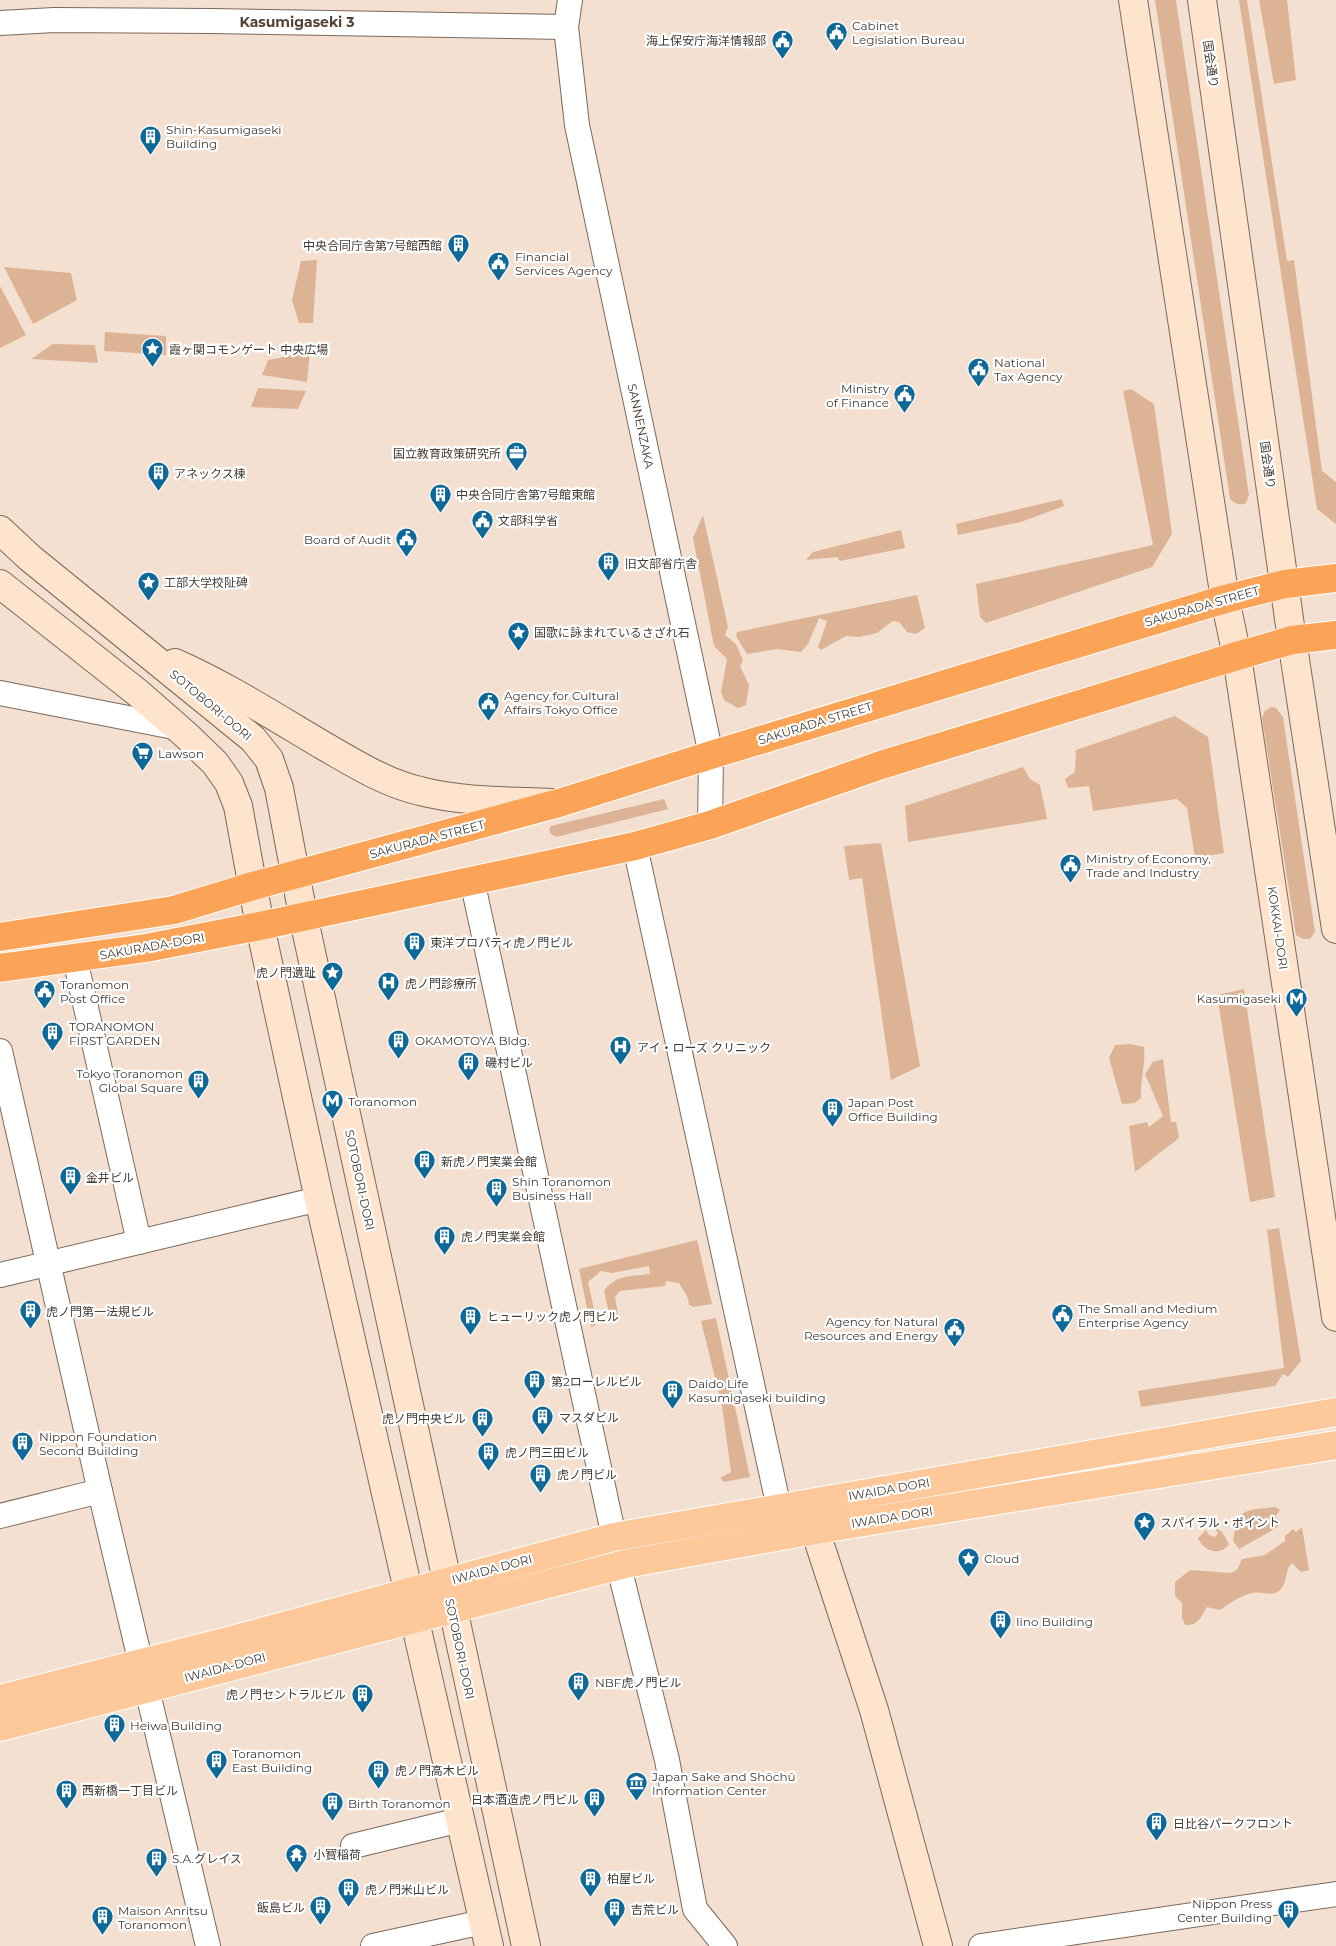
<svg xmlns="http://www.w3.org/2000/svg" width="1336" height="1946" font-family="Montserrat,'Noto Sans JP',sans-serif">
	<style>
		.green { fill: #dcb495 }
		.lines { fill: none; stroke-linecap: round; stroke-linejoin: round }
		.street-casing { stroke: #7b695c; stroke-width: 26 }
		.secondary-casing { stroke: #7b695c; stroke-width: 30 }
		.primary-casing { stroke: #fff; stroke-width: 30 }
		.highway-casing { stroke: #fff; stroke-width: 30 }
		.street { stroke: #fff; stroke-width: 24 }
		.secondary { stroke: #fee4cd; stroke-width: 28 }
		.primary { stroke: #fdc89a; stroke-width: 28 }
		.highway { stroke: #fba457; stroke-width: 28 }
		.labels { text-anchor: middle; dominant-baseline: central; stroke-width: 4.5; stroke-linejoin: round; paint-order: stroke }
		.poi-label { font-size: 12px; fill: #433b35; stroke: #fff; text-anchor: start }
		.street-label { font-size: 12px; fill: #433b35; stroke: #fff }
		.neighbourhood-label { font-size: 14px; font-weight: bold; fill: #544437; stroke: #fff }
	</style>
	<rect width="100%" height="100%" fill="#f4e0d0"/>
	<!-- green -->
	<g class="green">
		<path d="M1155 0H1176L1249 495 1246 503C1239 506 1236 504 1230 499Z"/>
		<path d="M1239 0H1247L1287 261 1294 260 1322 471 1336 482V524L1317 509Z"/>
		<path d="M1259 0H1287L1296 80 1274 84Z"/>
		<path d="M317 260 313 323H299L292 300 301 261Z"/>
		<path d="M4 267 71 273 77 300 33 324Z"/>
		<path d="M0 286 26 335 0 348Z"/>
		<path d="M105 332 166 336V355L104 351Z"/>
		<path d="M53 344 95 345 98 363 31 359Z"/>
		<path d="M310 352 307 382 262 375 268 360Z"/>
		<path d="M258 388 306 391 298 409 251 407Z"/>
		<path d="M1131 389 1154 404 1172 534 1152 567 986 623 980 617 976 584 1153 545 1123 391Z"/>
		<path d="M1062 499 1064 506 1021 522 958 535 956 524Z"/>
		<path d="M703 515 728 627 725 635 736 644 743 660 740 666 749 685 746 705 738 708 724 700 721 692 727 659 714 646 693 538Z"/>
		<path d="M901 530 905 548 840 561 837 557 806 560 813 552Z"/>
		<path d="M917 595 925 628 916 634 907 632 899 622 893 621 877 633 859 637 846 636 821 650 818 647 827 621 819 618 808 644 801 652 777 649 747 654 736 636 737 632Z"/>
		<path d="M1271 707 1276 708 1283 717 1315 932 1310 939H1303L1296 935 1262 718 1265 711Z"/>
		<path d="M1175 716 1208 737 1224 853 1195 858 1187 808 1177 799 1093 811 1089 786 1068 788 1065 779 1075 772 1076 750Z"/>
		<path d="M1023 767 1030 779 1040 785 1047 819 908 842 905 806Z"/>
		<path d="M664 799 668 809 556 837 551 834 549 830 551 826Z"/>
		<path d="M881 843 920 1066 891 1080 862 878 849 880 844 846Z"/>
		<path d="M1244 989 1275 1197 1250 1202 1217 995Z"/>
		<path d="M1130 1044 1144 1047C1146 1064 1140 1080 1141 1098L1134 1103 1122 1104 1109 1058 1115 1045Z"/>
		<path d="M1163 1059 1171 1122H1176L1179 1138 1135 1172 1129 1126 1147 1122 1149 1127 1163 1116 1145 1074 1153 1062Z"/>
		<path d="M1279 1228 1301 1361 1288 1377 1283 1374 1275 1386 1141 1407 1138 1391 1284 1368 1267 1230Z"/>
		<path d="M697 1240 712 1304 693 1307 689 1305 688 1298 679 1283 666 1281 665 1286 620 1291 615 1297 619 1320 611 1321 604 1291C614 1275 633 1276 650 1274L649 1266 612 1273 601 1271 588 1282 596 1318 595 1326 591 1327 579 1269Z"/>
		<path d="M716 1318 750 1477 724 1482 720 1478 731 1472 722 1406 701 1321Z"/>
		<path d="M1275 1507 1280 1510 1275 1517 1281 1521 1278 1527 1239 1549 1233 1541C1239 1507 1243 1511 1275 1507Z"/>
		<path d="M1214 1527 1222 1532 1229 1544C1221 1557 1203 1551 1198 1538L1206 1530 1209 1535 1215 1537 1218 1533Z"/>
		<path d="M1302 1527 1309 1570 1301 1572 1292 1563C1284 1571 1288 1584 1279 1591 1271 1597 1261 1591 1252 1593 1240 1596 1230 1603 1220 1610L1207 1607C1201 1617 1198 1626 1185 1625L1182 1618V1603L1175 1596V1582L1190 1570 1231 1573 1237 1570 1242 1559 1265 1555 1285 1541V1536L1293 1529 1296 1532Z"/>
	</g>
	<g class="lines">
		<defs>
			<g id="street">
				<path d="M570 0 566 27 577 125 711 755 710 825"/>
				<path d="M0 23 54 20 211 21 566 27"/>
				<path d="M0 693 179 728"/>
				<path d="M635 846 779 1508 795 1518"/>
				<path d="M472 880 614 1537"/>
				<path d="M75 959 139 1242"/>
				<path d="M0 1051 100 1491 208 1946"/>
				<path d="M0 1275 319 1199"/>
				<path d="M0 1516 100 1491"/>
				<path d="M619 1567 667 1760 695 1909 725 1946"/>
				<path d="M353 1846 460 1820"/>
				<path d="M373 1946 483 1922"/>
				<path d="M981 1946 1336 1894"/>
			</g>
			<g id="secondary">
				<path d="M1133 0 1225 599 1237 656 1336 1317"/>
				<path d="M1202 0 1292 640 1336 929"/>
				<path d="M0 530 30 558 253 739 269 759 279 788 303 915 526 1946"/>
				<path d="M0 584 138 693 187 736 215 763 229 783 238 806 260 926 319 1199 489 1946"/>
				<path d="M175 663C227 686 275 717 324 746 354 763 385 783 420 791 462 802 508 801 552 803"/>
				<path d="M801 1521 815 1530 874 1710 938 1946"/>
			</g>
			<g id="primary">
				<path d="M0 1699 228 1641 614 1537 1336 1412"/>
				<path d="M0 1727 625 1564 815 1530 1336 1445"/>
			</g>
			<g id="highway">
				<path d="M0 937 174 910 253 886 559 803 711 755 1225 599 1285 584 1336 578"/>
				<path d="M0 968 146 948 260 926 635 846 710 825 881 765 1237 656 1292 640 1336 635"/>
			</g>
		</defs>
		<!-- street casing -->
		<use href="#street" class="street-casing"/>
		<!-- secondary casing -->
		<use href="#secondary" class="secondary-casing"/>
		<!-- primary casing -->
		<use href="#primary" class="primary-casing"/>
		<!-- highway casing -->
		<use href="#highway" class="highway-casing"/>
		<!-- street -->
		<use href="#street" class="street"/>
		<!-- secondary -->
		<use href="#secondary" class="secondary"/>
		<!-- primary -->
		<use href="#primary" class="primary"/>
		<!-- highway -->
		<use href="#highway" class="highway"/>
	</g>
	<!-- icons -->
	<defs>
		<symbol id="civic-pin" viewBox="-11 -11 22 30"><path d="M0 17L-7.5 6A9.5 9.5 0 1 1 7.5 6Z" fill="#0e6898" stroke="#fff"/><path d="M-.6-6.5H3V-4.5H.6V-3L4-1V1h2V6H-6V1h2V-1L-.6-3ZM-1.2 2.5V6h2.4V2.5Z" fill="#fff"/></symbol>
		<symbol id="building-pin" viewBox="-11 -11 22 30"><path d="M0 17L-7.5 6A9.5 9.5 0 1 1 7.5 6Z" fill="#0e6898" stroke="#fff"/><path d="M-4-6H4V6H1V3H-1V6H-4ZM-2.5-4.3h1.7v1.8h-1.7ZM.8-4.3h1.7v1.8H.8ZM-2.5-1h1.7V.8h-1.7ZM.8-1h1.7V.8H.8Z" fill="#fff"/></symbol>
		<symbol id="sight-pin" viewBox="-11 -11 22 30"><path d="M0 17L-7.5 6A9.5 9.5 0 1 1 7.5 6Z" fill="#0e6898" stroke="#fff"/><path d="M0-6L1.8-2.2L6-1.7L2.9 1.2L3.7 5.4L0 3.3L-3.7 5.4L-2.9 1.2L-6-1.7L-1.8-2.2Z" fill="#fff"/></symbol>
		<symbol id="office-pin" viewBox="-11 -11 22 30"><path d="M0 17L-7.5 6A9.5 9.5 0 1 1 7.5 6Z" fill="#0e6898" stroke="#fff"/><path d="M-6-3h4V-5.5h4V-3h4V5H-6ZM-1-4.5V-3h2v-1.5ZM-6 0V1H6V0Z" fill="#fff"/></symbol>
		<symbol id="supermarket-pin" viewBox="-11 -11 22 30"><path d="M0 17L-7.5 6A9.5 9.5 0 1 1 7.5 6Z" fill="#0e6898" stroke="#fff"/><path d="M-6-5.5h2.5l.6 2H6L4.5 2H-2.5L-4.4-4H-6ZM-1.5 3.2a1.3 1.3 0 1 0 .1 0ZM3 3.2a1.3 1.3 0 1 0 .1 0Z" fill="#fff"/></symbol>
		<symbol id="hospital-pin" viewBox="-11 -11 22 30"><path d="M0 17L-7.5 6A9.5 9.5 0 1 1 7.5 6Z" fill="#0e6898" stroke="#fff"/><path d="M-5-5h3v3.5h4V-5h3V5h-3V1.5h-4V5h-3Z" fill="#fff"/></symbol>
		<symbol id="metro-pin" viewBox="-11 -11 22 30"><path d="M0 17L-7.5 6A9.5 9.5 0 1 1 7.5 6Z" fill="#0e6898" stroke="#fff"/><path d="M-5.5 5V-5H-3L0 0L3-5H5.5V5H3V-.5L0 4L-3-.5V5Z" fill="#fff"/></symbol>
		<symbol id="museum-pin" viewBox="-11 -11 22 30"><path d="M0 17L-7.5 6A9.5 9.5 0 1 1 7.5 6Z" fill="#0e6898" stroke="#fff"/><path d="M0-6L6-3V-2H-6V-3ZM-5-1h2V3h-2ZM-1-1h2V3h-2ZM3-1h2V3H3ZM-6 4H6V6H-6Z" fill="#fff"/></symbol>
		<symbol id="temple-pin" viewBox="-11 -11 22 30"><path d="M0 17L-7.5 6A9.5 9.5 0 1 1 7.5 6Z" fill="#0e6898" stroke="#fff"/><path d="M0-6L5-2H3V0L6.5 2.5H4V6H1.5V3h-3V6H-4V2.5H-6.5L-3 0V-2H-5Z" fill="#fff"/></symbol>
	</defs>
	<g fill-rule="evenodd">
		<use href="#civic-pin" x="824" y="20" width="25" height="34"/>
		<use href="#civic-pin" x="770" y="28" width="25" height="34"/>
		<use href="#building-pin" x="138" y="124" width="25" height="34"/>
		<use href="#building-pin" x="446" y="232" width="25" height="34"/>
		<use href="#civic-pin" x="486" y="250" width="25" height="34"/>
		<use href="#sight-pin" x="140" y="336" width="25" height="34"/>
		<use href="#civic-pin" x="966" y="356" width="25" height="34"/>
		<use href="#civic-pin" x="892" y="382" width="25" height="34"/>
		<use href="#office-pin" x="504" y="440" width="25" height="34"/>
		<use href="#building-pin" x="146" y="460" width="25" height="34"/>
		<use href="#building-pin" x="428" y="482" width="25" height="34"/>
		<use href="#civic-pin" x="470" y="508" width="25" height="34"/>
		<use href="#civic-pin" x="394" y="526" width="25" height="34"/>
		<use href="#building-pin" x="596" y="550" width="25" height="34"/>
		<use href="#sight-pin" x="136" y="570" width="25" height="34"/>
		<use href="#sight-pin" x="506" y="620" width="25" height="34"/>
		<use href="#civic-pin" x="476" y="690" width="25" height="34"/>
		<use href="#supermarket-pin" x="130" y="740" width="25" height="34"/>
		<use href="#civic-pin" x="1058" y="852" width="25" height="34"/>
		<use href="#building-pin" x="402" y="930" width="25" height="34"/>
		<use href="#sight-pin" x="320" y="960" width="25" height="34"/>
		<use href="#hospital-pin" x="376" y="970" width="25" height="34"/>
		<use href="#civic-pin" x="32" y="978" width="25" height="34"/>
		<use href="#metro-pin" x="1284" y="986" width="25" height="34"/>
		<use href="#building-pin" x="40" y="1020" width="25" height="34"/>
		<use href="#building-pin" x="386" y="1028" width="25" height="34"/>
		<use href="#hospital-pin" x="608" y="1034" width="25" height="34"/>
		<use href="#building-pin" x="456" y="1050" width="25" height="34"/>
		<use href="#building-pin" x="186" y="1068" width="25" height="34"/>
		<use href="#metro-pin" x="320" y="1088" width="25" height="34"/>
		<use href="#building-pin" x="820" y="1096" width="25" height="34"/>
		<use href="#building-pin" x="412" y="1148" width="25" height="34"/>
		<use href="#building-pin" x="58" y="1164" width="25" height="34"/>
		<use href="#building-pin" x="484" y="1176" width="25" height="34"/>
		<use href="#building-pin" x="432" y="1224" width="25" height="34"/>
		<use href="#building-pin" x="18" y="1298" width="25" height="34"/>
		<use href="#civic-pin" x="1050" y="1302" width="25" height="34"/>
		<use href="#building-pin" x="458" y="1304" width="25" height="34"/>
		<use href="#civic-pin" x="942" y="1316" width="25" height="34"/>
		<use href="#building-pin" x="522" y="1368" width="25" height="34"/>
		<use href="#building-pin" x="660" y="1378" width="25" height="34"/>
		<use href="#building-pin" x="530" y="1404" width="25" height="34"/>
		<use href="#building-pin" x="470" y="1406" width="25" height="34"/>
		<use href="#building-pin" x="10" y="1430" width="25" height="34"/>
		<use href="#building-pin" x="476" y="1440" width="25" height="34"/>
		<use href="#building-pin" x="528" y="1462" width="25" height="34"/>
		<use href="#sight-pin" x="1132" y="1510" width="25" height="34"/>
		<use href="#sight-pin" x="956" y="1546" width="25" height="34"/>
		<use href="#building-pin" x="988" y="1608" width="25" height="34"/>
		<use href="#building-pin" x="566" y="1670" width="25" height="34"/>
		<use href="#building-pin" x="350" y="1682" width="25" height="34"/>
		<use href="#building-pin" x="102" y="1712" width="25" height="34"/>
		<use href="#building-pin" x="204" y="1748" width="25" height="34"/>
		<use href="#building-pin" x="366" y="1758" width="25" height="34"/>
		<use href="#museum-pin" x="624" y="1770" width="25" height="34"/>
		<use href="#building-pin" x="54" y="1778" width="25" height="34"/>
		<use href="#building-pin" x="582" y="1786" width="25" height="34"/>
		<use href="#building-pin" x="320" y="1790" width="25" height="34"/>
		<use href="#building-pin" x="1144" y="1810" width="25" height="34"/>
		<use href="#temple-pin" x="284" y="1842" width="25" height="34"/>
		<use href="#building-pin" x="144" y="1846" width="25" height="34"/>
		<use href="#building-pin" x="578" y="1866" width="25" height="34"/>
		<use href="#building-pin" x="336" y="1876" width="25" height="34"/>
		<use href="#building-pin" x="308" y="1894" width="25" height="34"/>
		<use href="#building-pin" x="602" y="1896" width="25" height="34"/>
		<use href="#building-pin" x="1276" y="1898" width="25" height="34"/>
		<use href="#building-pin" x="90" y="1904" width="25" height="34"/>
	</g>
	<g class="labels">
		<!-- poi labels -->
		<g class="poi-label">
			<text x="852" y="25">Cabinet<tspan x="852" dy="14">Legislation Bureau</tspan></text>
			<text x="766" y="40" text-anchor="end">海上保安庁海洋情報部</text>
			<text x="166" y="129">Shin-Kasumigaseki<tspan x="166" dy="14">Building</tspan></text>
			<text x="442" y="245" text-anchor="end">中央合同庁舎第7号館西館</text>
			<text x="515" y="256">Financial<tspan x="515" dy="14">Services Agency</tspan></text>
			<text x="169" y="349">霞ヶ関コモンゲート 中央広場</text>
			<text x="994" y="362">National<tspan x="994" dy="14">Tax Agency</tspan></text>
			<text x="889" y="388" text-anchor="end">Ministry<tspan x="889" dy="14">of Finance</tspan></text>
			<text x="501" y="453" text-anchor="end">国立教育政策研究所</text>
			<text x="174" y="473">アネックス棟</text>
			<text x="456" y="494">中央合同庁舎第7号館東館</text>
			<text x="498" y="520">文部科学省</text>
			<text x="391" y="539" text-anchor="end">Board of Audit</text>
			<text x="625" y="563">旧文部省庁舎</text>
			<text x="164" y="582">工部大学校阯碑</text>
			<text x="534" y="632">国歌に詠まれているさざれ石</text>
			<text x="504" y="695">Agency for Cultural<tspan x="504" dy="14">Affairs Tokyo Office</tspan></text>
			<text x="158" y="753">Lawson</text>
			<text x="1086" y="858">Ministry of Economy,<tspan x="1086" dy="14">Trade and Industry</tspan></text>
			<text x="430" y="942">東洋プロパティ虎ノ門ビル</text>
			<text x="316" y="972" text-anchor="end">虎ノ門遺趾</text>
			<text x="405" y="983">虎ノ門診療所</text>
			<text x="60" y="984">Toranomon<tspan x="60" dy="14">Post Office</tspan></text>
			<text x="1281" y="998" text-anchor="end">Kasumigaseki</text>
			<text x="69" y="1026">TORANOMON<tspan x="69" dy="14">FIRST GARDEN</tspan></text>
			<text x="415" y="1040">OKAMOTOYA Bldg.</text>
			<text x="637" y="1047">アイ・ローズ クリニック</text>
			<text x="485" y="1062">磯村ビル</text>
			<text x="183" y="1073" text-anchor="end">Tokyo Toranomon<tspan x="183" dy="14">Global Square</tspan></text>
			<text x="348" y="1101">Toranomon</text>
			<text x="848" y="1102">Japan Post<tspan x="848" dy="14">Office Building</tspan></text>
			<text x="441" y="1161">新虎ノ門実業会館</text>
			<text x="86" y="1177">金井ビル</text>
			<text x="512" y="1181">Shin Toranomon<tspan x="512" dy="14">Business Hall</tspan></text>
			<text x="461" y="1236">虎ノ門実業会館</text>
			<text x="1078" y="1308">The Small and Medium<tspan x="1078" dy="14">Enterprise Agency</tspan></text>
			<text x="46" y="1311">虎ノ門第一法規ビル</text>
			<text x="487" y="1316">ヒューリック虎ノ門ビル</text>
			<text x="938" y="1321" text-anchor="end">Agency for Natural<tspan x="938" dy="14">Resources and Energy</tspan></text>
			<text x="551" y="1381">第2ローレルビル</text>
			<text x="688" y="1383">Daido Life<tspan x="688" dy="14">Kasumigaseki building</tspan></text>
			<text x="559" y="1417">マスダビル</text>
			<text x="466" y="1418" text-anchor="end">虎ノ門中央ビル</text>
			<text x="39" y="1436">Nippon Foundation<tspan x="39" dy="14">Second Building</tspan></text>
			<text x="505" y="1452">虎ノ門三田ビル</text>
			<text x="557" y="1474">虎ノ門ビル</text>
			<text x="1160" y="1522">スパイラル・ポイント</text>
			<text x="984" y="1558">Cloud</text>
			<text x="1016" y="1621">Iino Building</text>
			<text x="595" y="1682">NBF虎ノ門ビル</text>
			<text x="346" y="1694" text-anchor="end">虎ノ門セントラルビル</text>
			<text x="130" y="1725">Heiwa Building</text>
			<text x="232" y="1753">Toranomon<tspan x="232" dy="14">East Building</tspan></text>
			<text x="395" y="1770">虎ノ門高木ビル</text>
			<text x="652" y="1776">Japan Sake and Shōchū<tspan x="652" dy="14">Information Center</tspan></text>
			<text x="82" y="1790">西新橋一丁目ビル</text>
			<text x="579" y="1799" text-anchor="end">日本酒造虎ノ門ビル</text>
			<text x="348" y="1803">Birth Toranomon</text>
			<text x="1173" y="1823">日比谷パークフロント</text>
			<text x="313" y="1854">小寳稲荷</text>
			<text x="172" y="1858">S.A.グレイス</text>
			<text x="607" y="1878">柏屋ビル</text>
			<text x="365" y="1889">虎ノ門米山ビル</text>
			<text x="1272" y="1903" text-anchor="end">Nippon Press<tspan x="1272" dy="14">Center Building</tspan></text>
			<text x="305" y="1907" text-anchor="end">飯島ビル</text>
			<text x="631" y="1909">吉荒ビル</text>
			<text x="118" y="1910">Maison Anritsu<tspan x="118" dy="14">Toranomon</tspan></text>
		</g>
		<!-- street labels -->
		<g class="street-label">
			<text transform="translate(1211 64) rotate(82)">国会通り</text>
			<text transform="translate(641 426) rotate(78)">SANNENZAKA</text>
			<text transform="translate(1268 465) rotate(82)">国会通り</text>
			<text transform="translate(1202 606) rotate(-16)">SAKURADA STREET</text>
			<text transform="translate(211 705) rotate(40)">SOTOBORI-DORI</text>
			<text transform="translate(815 723) rotate(-17)">SAKURADA STREET</text>
			<text transform="translate(427 839) rotate(-15)">SAKURADA STREET</text>
			<text transform="translate(1278 928) rotate(82)">KOKKAI-DORI</text>
			<text transform="translate(152 946) rotate(-10)">SAKURADA-DORI</text>
			<text transform="translate(360 1180) rotate(78)">SOTOBORI-DORI</text>
			<text transform="translate(889 1489) rotate(-10)">IWAIDA DORI</text>
			<text transform="translate(892 1517) rotate(-9)">IWAIDA DORI</text>
			<text transform="translate(492 1569) rotate(-15)">IWAIDA DORI</text>
			<text transform="translate(460 1649) rotate(78)">SOTOBORI-DORI</text>
			<text transform="translate(225 1667) rotate(-15)">IWAIDA-DORI</text>
		</g>
		<!-- neighbourhood labels -->
		<g class="neighbourhood-label">
			<text x="297" y="22">Kasumigaseki 3</text>
		</g>
	</g>
</svg>
